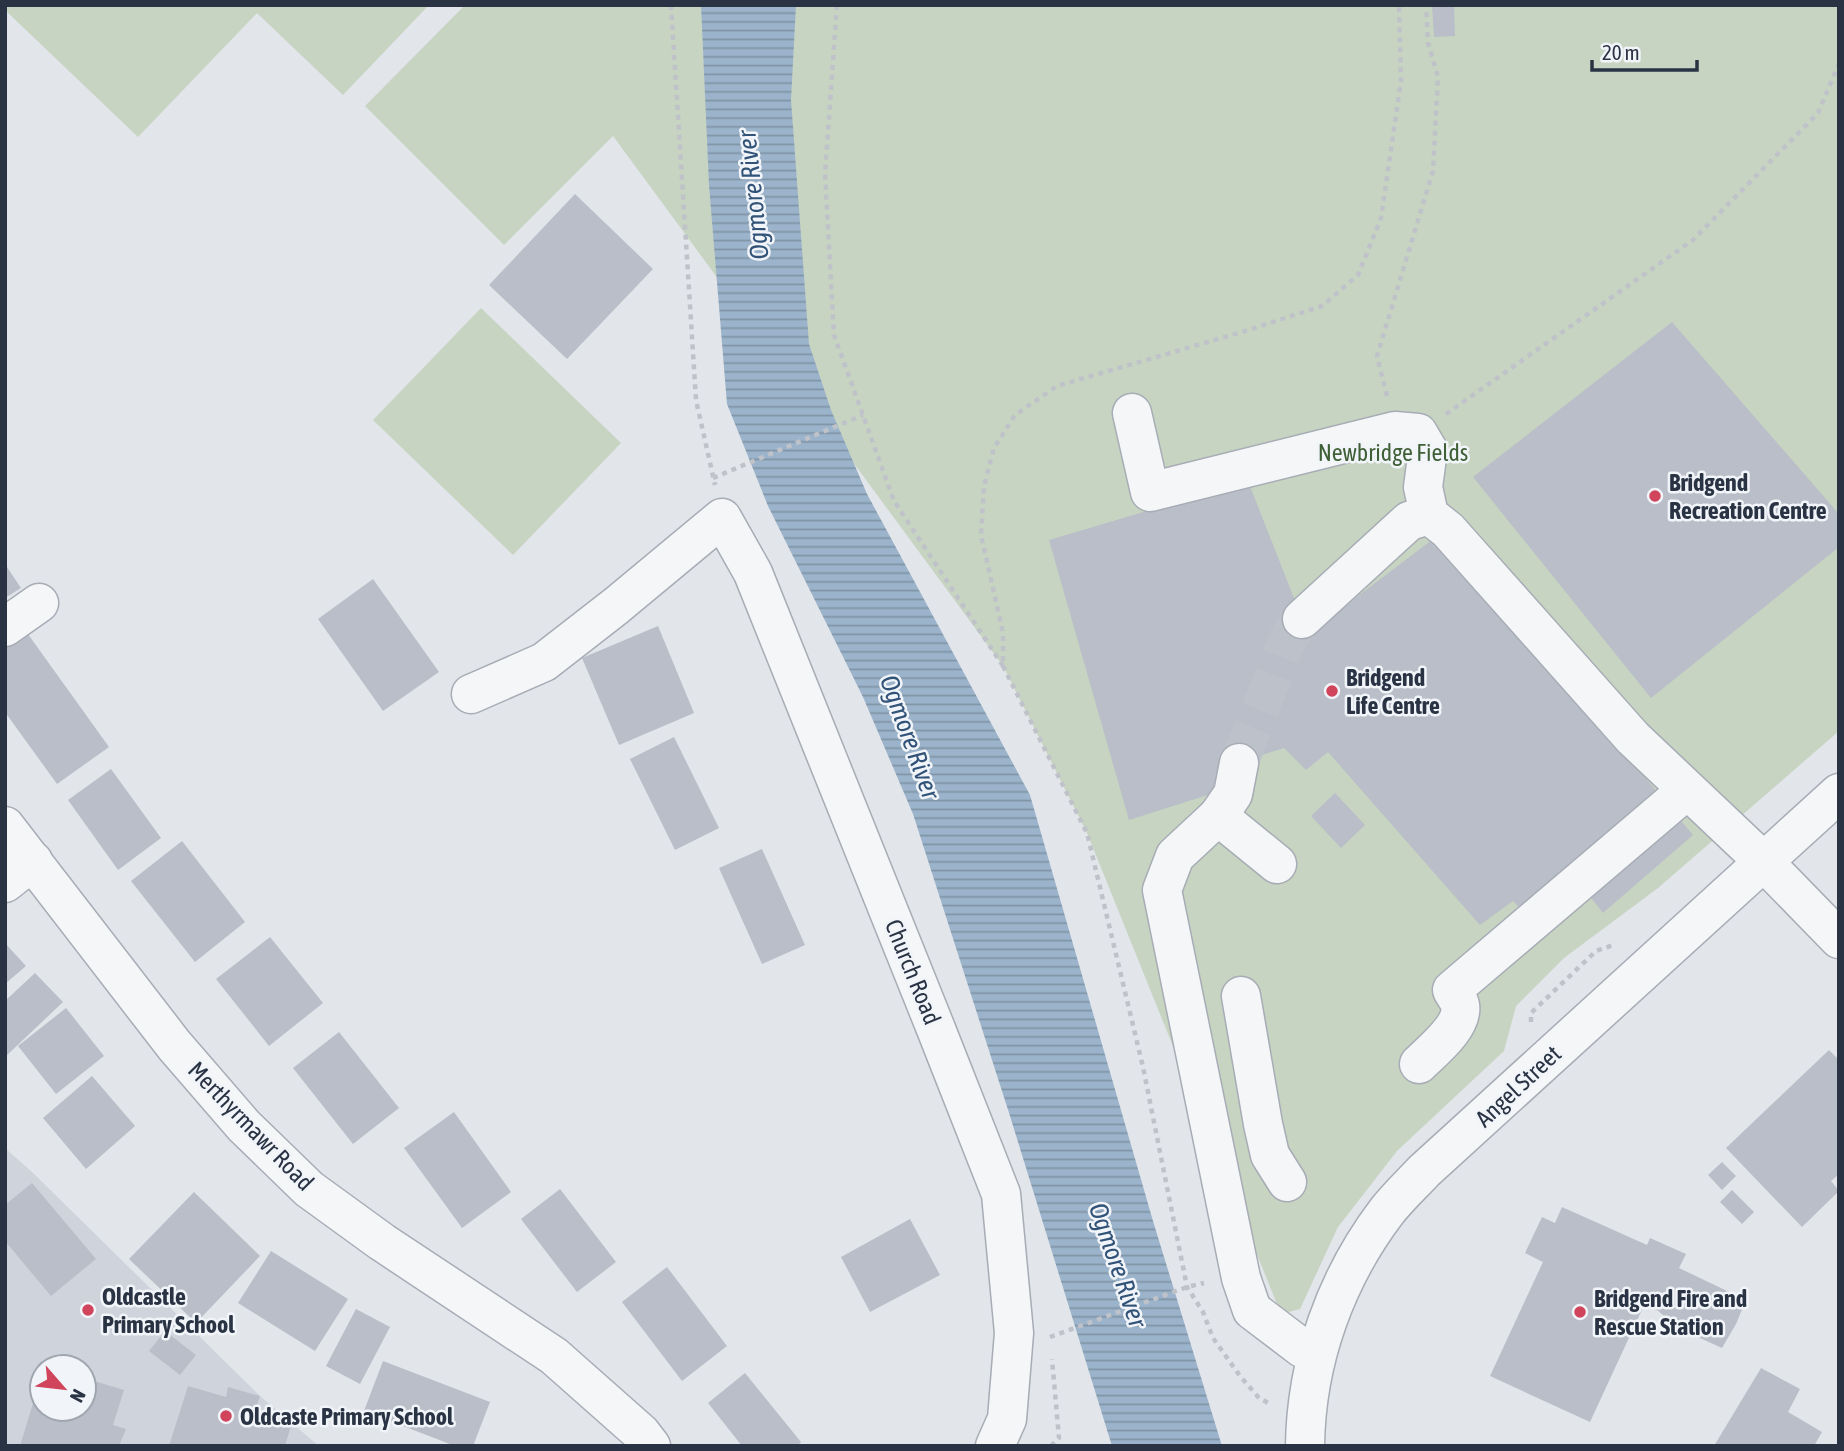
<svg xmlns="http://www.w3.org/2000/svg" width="1844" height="1451" font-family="'Asap Condensed',sans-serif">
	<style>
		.built { fill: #cfd4dc; fill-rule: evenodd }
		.park { fill: #c7d4c2 }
		.water { fill: url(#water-rules) }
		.building { fill: #b9bec8 }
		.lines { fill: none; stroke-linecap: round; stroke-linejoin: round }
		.minor-tunnel { stroke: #bdc1c9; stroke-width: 38; stroke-dasharray: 38 19; stroke-linecap: butt }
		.minor-casing { stroke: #a7acb5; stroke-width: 41 }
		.path { stroke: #bfc3c9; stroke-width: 4.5; stroke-dasharray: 5 5; stroke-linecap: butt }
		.minor { stroke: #f4f6f8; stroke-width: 38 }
		.poi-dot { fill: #d1455c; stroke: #f1f4f8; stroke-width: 2.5 }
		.labels { text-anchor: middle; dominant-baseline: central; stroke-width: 5; stroke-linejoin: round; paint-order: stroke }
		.park-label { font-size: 24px; fill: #3f5f36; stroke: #f1f4f8 }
		.poi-label { font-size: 24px; font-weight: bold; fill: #293343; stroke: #f1f4f8; text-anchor: start }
		.street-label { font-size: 24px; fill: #293343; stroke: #f1f4f8 }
		.water-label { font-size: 26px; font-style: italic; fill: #325378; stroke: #f1f4f8 }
	</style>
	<defs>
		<pattern id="water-rules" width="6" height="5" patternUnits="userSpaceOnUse" patternTransform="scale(1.75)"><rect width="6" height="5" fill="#9cb4cb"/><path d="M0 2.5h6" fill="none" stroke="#7f93a6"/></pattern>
	</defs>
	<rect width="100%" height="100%" fill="#e2e5ea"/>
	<!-- built -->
	<path class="built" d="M5 1148 32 1172 260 1396 319 1446H5ZM42 1367H84V1409H42Z"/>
	<!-- park -->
	<g class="park">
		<path d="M5 5H429L343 95 257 13 138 137 5 10Z"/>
		<path d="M465 5H1839V731L1658 888 1564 958 1516 1006 1504 1051 1397 1151 1338 1227 1300 1309 1281 1314 1087 833 1003 666 613 136 504 245 365 106Z"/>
		<path d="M481 308 621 443 513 555 373 420Z"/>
	</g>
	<!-- water -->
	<path class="water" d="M701 5H796L791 100 809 344 831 410 867 494 1030 795 1153 1221 1222 1446H1112L1010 1116 913 814 863 697 768 506 727 404 709 185Z"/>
	<!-- building -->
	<g class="building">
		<path d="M1432 5H1454L1455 36 1434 37Z"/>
		<path d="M575 194 653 269 567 359 489 285Z"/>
		<path d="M1672 322 1839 514V547L1651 698 1473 477Z"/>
		<path d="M1248 481 1308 634 1441 533 1693 835 1603 913 1581 885 1535 924 1513 901 1480 925 1328 752 1306 770 1284 748 1225 767 1233 787 1129 820 1049 540Z"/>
		<path d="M5 564 21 588 5 598Z"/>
		<path d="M373 579 439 672 383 711 318 619Z"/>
		<path d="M20 623 109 747 57 784 5 712V633Z"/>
		<path d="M658 626 694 713 619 745 582 658Z"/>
		<path d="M674 737 719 828 675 850 630 759Z"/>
		<path d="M111 769 161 838 118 870 68 800Z"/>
		<path d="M1335 793 1365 825 1341 848 1311 816Z"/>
		<path d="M182 841 245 922 195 962 131 881Z"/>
		<path d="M762 849 805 945 762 964 719 868Z"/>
		<path d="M270 937 323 1003 269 1046 216 979Z"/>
		<path d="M5 943 26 966 5 984Z"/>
		<path d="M35 973 63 1002 5 1057V1001Z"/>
		<path d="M66 1008 104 1056 56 1094 18 1046Z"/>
		<path d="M339 1032 399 1108 353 1144 293 1068Z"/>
		<path d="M1829 1050 1839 1060V1174L1831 1181 1839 1191 1802 1227 1726 1148Z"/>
		<path d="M92 1076 135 1126 86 1169 43 1118Z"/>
		<path d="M454 1112 511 1192 462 1228 404 1148Z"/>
		<path d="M1722 1162 1736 1176 1722 1190 1708 1175Z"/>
		<path d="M32 1183 96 1259 51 1296 5 1241V1205Z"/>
		<path d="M560 1189 616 1262 577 1292 521 1219Z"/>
		<path d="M1732 1190 1754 1212 1742 1224 1720 1202Z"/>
		<path d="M194 1192 260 1256 196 1323 129 1259Z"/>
		<path d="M1562 1207 1647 1245 1650 1238 1686 1254 1679 1268 1746 1300 1736 1324 1722 1348 1680 1329 1646 1301 1590 1422 1490 1376 1543 1262 1525 1253 1542 1217 1555 1223Z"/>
		<path d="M910 1219 940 1275 870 1312 841 1257Z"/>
		<path d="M271 1251 348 1299 315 1351 238 1303Z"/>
		<path d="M667 1267 727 1346 682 1381 622 1302Z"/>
		<path d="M356 1309 390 1327 360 1384 326 1366Z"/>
		<path d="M165 1331 196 1355 180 1375 149 1351Z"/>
		<path d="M383 1361 490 1402 473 1446H455L364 1411Z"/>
		<path d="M1761 1368 1800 1389 1788 1412 1822 1432 1814 1446H1714Z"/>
		<path d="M745 1373 801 1442 797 1446H742L708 1403Z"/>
		<path d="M41 1377 42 1409H84V1378L124 1390 113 1425 126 1429 119 1446H20Z"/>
		<path d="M188 1386 226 1397 228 1387 260 1396 255 1411 292 1422 285 1446H169Z"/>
	</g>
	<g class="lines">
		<!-- minor-tunnel -->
		<path class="minor-tunnel" d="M1239 763 1288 638 1302 619"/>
		<defs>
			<g id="minor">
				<path d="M1132 413 1150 492 1395 431 1418 433 1428 450 1423 487 1429 515 1448 530 1633 738 1763 861 1839 939"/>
				<path d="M1302 619 1409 521 1429 515"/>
				<path d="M5 627 39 603"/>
				<path d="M471 694 544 662 616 606 722 518 753 573 936 1029 1001 1194 1014 1333 1007 1419 995 1446"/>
				<path d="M1218 816 1233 794 1239 763"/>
				<path d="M5 826 174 1045 244 1126 309 1189 382 1242 554 1356 641 1433 651 1446"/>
				<path d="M1277 864 1218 816 1175 856 1162 890 1241 1278 1252 1310 1302 1348 1317 1352"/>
				<path d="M5 883 33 861"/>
				<path d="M1241 996 1263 1124 1270 1155 1287 1182"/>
				<path d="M1419 1064C1432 1051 1464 1026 1460 1005 1459 1000 1454 994 1452 990L1687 790"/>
				<path d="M1305 1446C1306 1361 1336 1278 1387 1211 1398 1197 1412 1184 1424 1171L1839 793"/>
			</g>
		</defs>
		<!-- minor casing -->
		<use href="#minor" class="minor-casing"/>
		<!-- path -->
		<g class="path">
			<path d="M671 5 696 400 715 485"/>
			<path d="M837 5 825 174 834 335 894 501 1003 666V633L981 535 984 486 994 448 1015 415 1057 386 1242 332 1322 306 1358 275 1381 218 1401 81 1399 5"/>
			<path d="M1387 396 1377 356 1433 171 1438 77 1428 43 1426 5"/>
			<path d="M1446 414 1693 240 1818 113 1839 63"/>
			<path d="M713 478 863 415"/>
			<path d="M1003 666 1087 833 1143 1067 1187 1287 1203 1312 1213 1338 1240 1376 1259 1398 1272 1405"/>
			<path d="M1531 1022V1013L1596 951 1616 944"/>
			<path d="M1050 1337 1187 1287 1204 1283"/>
			<path d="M1051 1446 1059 1438 1052 1359"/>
		</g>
		<!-- minor -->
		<use href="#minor" class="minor"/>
	</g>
	<!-- markers -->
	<g class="poi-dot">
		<circle cx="1655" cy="496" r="7"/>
		<circle cx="1332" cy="691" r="7"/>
		<circle cx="88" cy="1310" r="7"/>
		<circle cx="1580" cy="1312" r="7"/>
		<circle cx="226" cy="1416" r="7"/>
	</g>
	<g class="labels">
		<!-- park labels -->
		<g class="park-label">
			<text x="1393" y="452">Newbridge Fields</text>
		</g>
		<!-- poi labels -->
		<g class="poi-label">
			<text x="1669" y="482">Bridgend<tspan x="1669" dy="28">Recreation Centre</tspan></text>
			<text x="1346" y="677">Bridgend<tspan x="1346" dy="28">Life Centre</tspan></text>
			<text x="102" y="1296">Oldcastle<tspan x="102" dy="28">Primary School</tspan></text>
			<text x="1594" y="1298">Bridgend Fire and<tspan x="1594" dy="28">Rescue Station</tspan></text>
			<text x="240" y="1416">Oldcaste Primary School</text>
		</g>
		<!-- street labels -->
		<g class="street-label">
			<text transform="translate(913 972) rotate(68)">Church Road</text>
			<text transform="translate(1518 1086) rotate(-43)">Angel Street</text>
			<text transform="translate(251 1126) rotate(46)">Merthyrmawr Road</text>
		</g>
		<!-- water labels -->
		<g class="water-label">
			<text transform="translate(753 195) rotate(-96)">Ogmore River</text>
			<text transform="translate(910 737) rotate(70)">Ogmore River</text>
			<text transform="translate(1118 1265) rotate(71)">Ogmore River</text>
		</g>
	</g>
	<!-- border -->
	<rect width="1844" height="1451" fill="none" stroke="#293343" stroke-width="14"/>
	<!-- north arrow -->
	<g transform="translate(63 1388) rotate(118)"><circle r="33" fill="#f1f4f8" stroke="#a1a7b0" stroke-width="2"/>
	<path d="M0-5L12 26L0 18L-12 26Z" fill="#d1455c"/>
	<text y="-10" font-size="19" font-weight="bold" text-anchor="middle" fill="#293343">N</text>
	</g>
	<!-- scale -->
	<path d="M1592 60v10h105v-10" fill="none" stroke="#293343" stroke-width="3.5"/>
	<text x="1602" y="60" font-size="21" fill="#293343" stroke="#f1f4f8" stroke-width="5" paint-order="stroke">20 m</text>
</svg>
